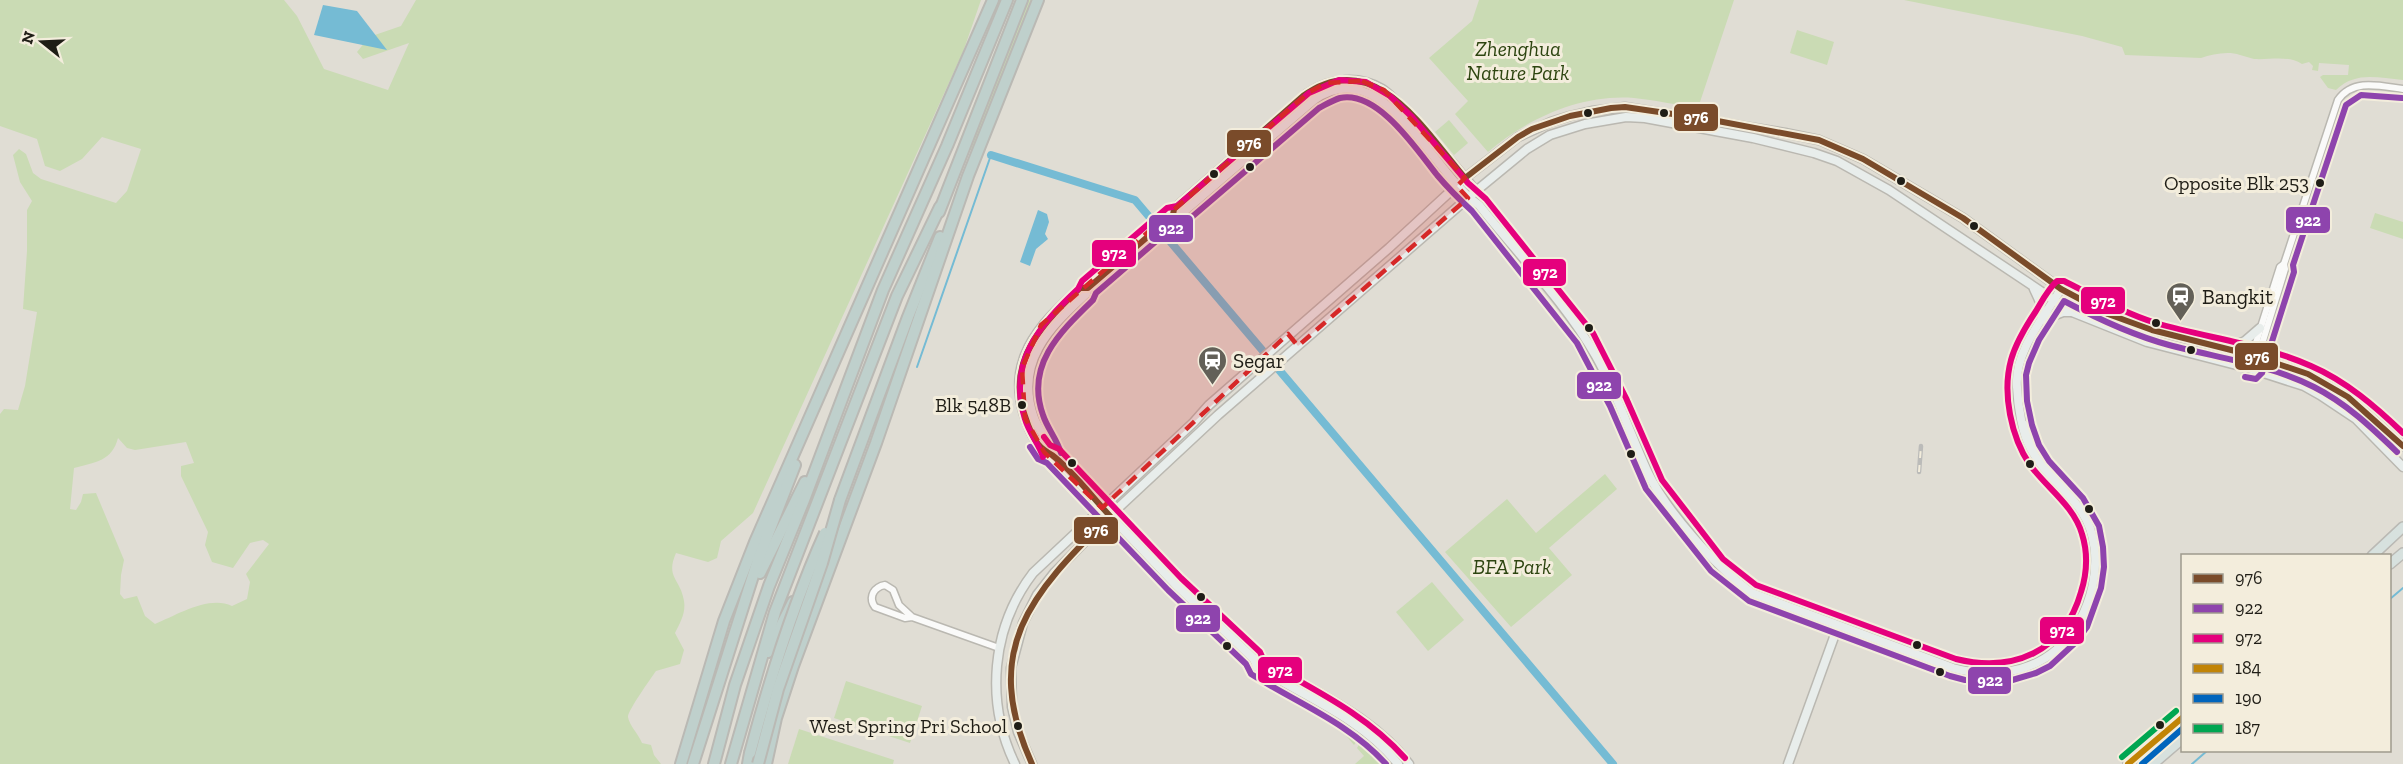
<svg xmlns="http://www.w3.org/2000/svg" width="2403" height="764" font-family="'Zilla Slab',serif">
	<style>
		.green { fill: #cadbb4; fill-rule: evenodd }
		.water { fill: #75bbd4 }
		.lines { fill: none; stroke-linecap: round; stroke-linejoin: round }
		.stream { stroke: #75bbd4; stroke-width: 2 }
		.canal { stroke: #75bbd4; stroke-width: 8 }
		.street-casing { stroke: #bab8b1; stroke-width: 9 }
		.secondary-casing { stroke: #bab8b1; stroke-width: 11 }
		.primary-casing { stroke: #bab9b4; stroke-width: 12 }
		.highway-casing { stroke: #bab9b4; stroke-width: 14 }
		.street { stroke: #fafaf9; stroke-width: 6 }
		.secondary { stroke: #e8edeb; stroke-width: 8 }
		.primary { stroke: #d7e1de; stroke-width: 9 }
		.highway { stroke: #bfd0cc; stroke-width: 10 }
		.rail-casing { stroke: #bbbbb9; stroke-width: 4.5 }
		.rail { stroke: #f3eddc; stroke-width: 2; stroke-dasharray: 7; stroke-linecap: butt }
		.highway-bridge-casing { stroke: #bab9b4; stroke-width: 14; stroke-linecap: butt }
		.highway-bridge { stroke: #bfd0cc; stroke-width: 10 }
		.bus-1-casing { stroke: #f3eddc; stroke-width: 10 }
		.bus-2-casing { stroke: #f3eddc; stroke-width: 10 }
		.bus-3-casing { stroke: #f3eddc; stroke-width: 10 }
		.bus-4-casing { stroke: #f3eddc; stroke-width: 10 }
		.bus-5-casing { stroke: #f3eddc; stroke-width: 10 }
		.bus-6-casing { stroke: #f3eddc; stroke-width: 10 }
		.bus-1 { stroke: #7a4b2a; stroke-width: 6 }
		.bus-2 { stroke: #8e44ad; stroke-width: 6 }
		.bus-3 { stroke: #e5007d; stroke-width: 6 }
		.bus-4 { stroke: #c18406; stroke-width: 6 }
		.bus-5 { stroke: #0065bd; stroke-width: 6 }
		.bus-6 { stroke: #00a651; stroke-width: 6 }
		.marked { fill: #d62828; fill-opacity: 0.2; stroke: #d62828; stroke-width: 4.5; stroke-dasharray: 12 8; stroke-linejoin: round }
		.bus-dot { fill: #1f1d16; stroke: #f3eddc; stroke-width: 2 }
		.labels { text-anchor: middle; dominant-baseline: central; stroke-width: 6; stroke-linejoin: round; paint-order: stroke }
		.bus-label { font-size: 20px; fill: #1f1d16; stroke: #f3eddc; text-anchor: end }
		.park-label { font-size: 21px; font-style: italic; fill: #2d4510; stroke: #f3eddc }
		.poi-label { font-size: 21px; fill: #1f1d16; stroke: #f3eddc; text-anchor: start }
		.line-badge { stroke: #f3eddc; stroke-width: 2 }
		.badge-label { font-size: 16px; text-anchor: middle; font-weight: bold; fill: #fff }
	</style>
	<rect width="100%" height="100%" fill="#e0ddd4"/>
	<!-- green -->
	<g class="green">
		<path d="M0 0H284L297 16 324 69 388 90 409 43 363 59 357 52 369 37 401 26 416 0H981L963 52 753 513 721 541 717 558 708 562 676 553C665 578 681 579 684 601 686 613 680 623 675 633L684 650 680 664 656 671C651 678 627 712 628 717 629 725 639 735 642 743L651 745 654 755 661 764H0V414L4 409 18 410 25 386 37 312 23 309 27 251V210L32 201 20 182 13 155 19 149 26 154 33 173 41 179 116 203 127 191 141 149 102 137 82 159 60 171 45 166 37 139 0 126ZM118 438 127 448 135 450 186 442 194 463 181 466V476L208 532 205 545 212 562 233 568 250 543 263 540 269 544 246 574 250 582 247 599 232 606C209 595 177 615 155 624L145 616 137 596 124 599 120 594 121 575 124 560 96 493 83 494 81 502 76 510 70 509 74 468C96 462 112 461 118 438Z"/>
		<path d="M1015 0H1042L983 154 958 145Z"/>
		<path d="M1479 0H1734L1698 108C1677 105 1655 100 1634 98 1581 94 1528 118 1488 152L1455 114 1468 101 1429 58 1472 21Z"/>
		<path d="M1904 0H2403V80C2377 78 2356 71 2336 90L2328 88 2320 77 2323 75H2348L2349 65 2319 63 2318 71 2312 70 2313 66 2309 62 2302 64C2287 55 2271 60 2254 59 2249 58 2245 56 2240 55 2228 51 2213 54 2201 58L2125 55 2122 47 2082 36Z"/>
		<path d="M1797 30 1834 42 1827 65 1790 53Z"/>
		<path d="M1449 120 1468 143 1454 155 1435 132Z"/>
		<path d="M2375 213 2403 222V239L2370 228Z"/>
		<path d="M1605 474 1617 489 1549 548 1572 575 1511 627 1445 552 1507 499 1536 533Z"/>
		<path d="M1432 582 1464 620 1428 651 1396 612Z"/>
		<path d="M846 681 922 706 910 743 834 718Z"/>
		<path d="M1346 728 1366 741 1390 764H1355L1364 756 1357 748 1360 743 1357 741 1354 745 1343 732Z"/>
		<path d="M799 729 894 760 893 764H788Z"/>
	</g>
	<!-- water -->
	<g class="water">
		<path d="M323 5 357 11 387 50 314 35Z"/>
		<path d="M1038 210 1047 214 1049 222 1045 234 1048 239 1036 249 1030 266 1020 262Z"/>
	</g>
	<g class="lines">
		<!-- stream -->
		<g class="stream">
			<path d="M917 367 991 155"/>
			<path d="M2390 599 2403 588"/>
			<path d="M2192 764 2208 750"/>
		</g>
		<!-- canal -->
		<path class="canal" d="M991 155 1135 200 1613 764"/>
		<defs>
			<g id="street">
				<path d="M2248 368 2280 267 2284 264"/>
				<path d="M2254 370 2285 269 2284 264 2338 100C2353 78 2380 86 2403 89"/>
				<path d="M912 617 905 618 875 607C869 599 872 590 881 586L885 585 893 590 899 605 912 617 999 648"/>
			</g>
			<g id="secondary">
				<path d="M1173 215 1174 209 1308 93C1330 78 1359 75 1382 89 1390 94 1396 102 1403 108 1429 134 1452 163 1476 191"/>
				<path d="M1088 288H1080C1038 326 1003 362 1027 423 1032 436 1039 450 1052 455L1175 584 1254 659 1257 667C1304 696 1363 719 1398 764"/>
				<path d="M2034 289 2040 302 2042 320"/>
				<path d="M2042 320 2063 312H2072"/>
				<path d="M2226 349 2245 341 2260 328"/>
				<path d="M2024 425 2052 468 2055 478"/>
				<path d="M1052 455C1049 441 1039 431 1034 418 1014 362 1049 328 1086 294L1088 288 1173 215H1180L1314 100C1384 50 1433 175 1479 205 1517 253 1566 303 1596 356 1617 393 1630 434 1648 473 1666 511 1717 568 1752 593L1953 668C1988 678 2028 674 2056 650 2092 620 2109 554 2082 512 2067 489 2044 474 2031 449 2022 433 2018 406 2017 387 2014 352 2044 317 2061 289"/>
				<path d="M1254 659 1262 660C1313 692 1372 715 1409 764"/>
				<path d="M1015 764C985 702 991 628 1033 573L1194 422 1209 405 1389 248 1465 178 1518 137 1551 122 1570 116 1592 111 1625 107 1785 133 1819 140 1863 159 1963 218 2061 289 2082 300 2108 314 2152 330 2251 355 2308 374 2348 397 2403 446"/>
				<path d="M1032 764 1018 732 1012 707 1011 668 1023 623 1037 595 1055 572 1115 511 1218 415 1476 191 1527 149 1550 135 1585 124 1626 117 1645 118 1753 138 1814 153 1837 161 1889 190 2072 312 2147 342 2248 368 2304 386 2320 395 2356 419 2403 467"/>
				<path d="M1788 764 1838 626"/>
			</g>
			<g id="primary">
				<path d="M2372 556 2403 527"/>
				<path d="M2390 564 2403 553"/>
				<path d="M2128 764 2182 718"/>
				<path d="M2153 764 2182 739"/>
			</g>
			<g id="highway">
				<path d="M939 212 1022 0"/>
				<path d="M840 500 908 317 940 237"/>
				<path d="M760 573 805 482"/>
				<path d="M768 652 793 602"/>
				<path d="M681 764 724 621 755 542 993 0"/>
				<path d="M693 764 758 560 795 465"/>
				<path d="M714 764 735 685 769 586 804 500 883 290 947 146 1007 0"/>
				<path d="M731 764 775 612 897 296 940 207"/>
				<path d="M748 764 750 753"/>
				<path d="M766 764 776 718 793 666 876 443 968 176 1038 0"/>
			</g>
		</defs>
		<!-- street casing -->
		<use href="#street" class="street-casing"/>
		<!-- secondary casing -->
		<use href="#secondary" class="secondary-casing"/>
		<!-- primary casing -->
		<use href="#primary" class="primary-casing"/>
		<!-- highway casing -->
		<use href="#highway" class="highway-casing"/>
		<!-- street -->
		<use href="#street" class="street"/>
		<!-- secondary -->
		<use href="#secondary" class="secondary"/>
		<!-- primary -->
		<use href="#primary" class="primary"/>
		<!-- highway -->
		<use href="#highway" class="highway"/>
		<defs>
			<path id="rail" d="M1919 472 1921 446"/>
		</defs>
		<!-- rail casing -->
		<use href="#rail" class="rail-casing"/>
		<!-- rail -->
		<use href="#rail" class="rail"/>
		<defs>
			<g id="highway-bridge">
				<path d="M750 753C770 678 793 604 825 533"/>
				<path d="M758 764 778 689 822 563 840 500"/>
			</g>
		</defs>
		<!-- highway-bridge casing -->
		<use href="#highway-bridge" class="highway-bridge-casing"/>
		<!-- highway-bridge -->
		<use href="#highway-bridge" class="highway-bridge"/>
		<defs>
			<path id="bus-1" d="M1032 764C980 649 1031 594 1110 516 1093 498 1072 470 1052 455 1047 452 1042 449 1038 444 1030 434 1027 422 1023 410 1008 358 1045 321 1080 288H1088L1173 215 1174 209 1303 96C1374 44 1424 130 1465 178L1518 137 1532 129 1570 116 1611 108 1625 107 1707 119 1819 140 1863 159 1963 218 2061 289 2108 314 2152 330 2251 355 2308 374 2348 397 2403 446"/>
			<g id="bus-2">
				<path d="M2245 377 2256 379 2262 373 2294 272 2293 265 2346 105 2361 95 2402 98"/>
				<path d="M1030 447 1038 459 1047 463 1168 590 1246 664 1251 674C1297 703 1349 723 1386 764"/>
				<path d="M1061 453C1057 439 1047 428 1043 415 1025 365 1060 332 1093 300L1096 293 1176 224 1186 222 1319 108C1325 105 1333 100 1340 98 1378 90 1417 150 1437 175 1448 188 1460 200 1472 211L1577 343 1610 406 1646 489 1711 571 1749 601 1950 676 1965 680 2009 681 2036 673 2050 666 2075 643 2087 627 2101 588 2104 567 2103 547 2099 526 2083 498 2049 461 2039 445 2032 425 2027 401 2026 375 2029 363 2039 340 2064 301C2098 319 2132 335 2169 345 2218 358 2269 364 2314 387 2346 403 2372 428 2397 452"/>
			</g>
			<g id="bus-3">
				<path d="M1044 437 1050 445 1059 449 1181 578 1260 652 1264 661C1314 690 1366 714 1405 758"/>
				<path d="M1043 457C1039 444 1029 433 1025 419 1007 362 1039 326 1078 289L1082 281 1167 208 1177 206 1309 93 1339 80 1366 82 1390 96 1412 117 1468 183 1486 199 1593 333 1626 398 1662 480 1723 559 1756 585 1956 659C2013 673 2064 652 2081 592 2087 573 2088 553 2082 534 2074 506 2047 488 2030 465 2011 437 2002 393 2011 360 2016 342 2026 326 2036 311 2042 301 2048 289 2057 281H2064C2094 296 2124 313 2156 323 2207 338 2262 344 2311 366 2346 381 2376 407 2403 433"/>
			</g>
			<path id="bus-4" d="M2128 764 2182 718"/>
			<path id="bus-5" d="M2142 764 2182 729"/>
			<path id="bus-6" d="M2122 757 2176 711"/>
		</defs>
		<!-- bus-1 casing -->
		<use href="#bus-1" class="bus-1-casing"/>
		<!-- bus-2 casing -->
		<use href="#bus-2" class="bus-2-casing"/>
		<!-- bus-3 casing -->
		<use href="#bus-3" class="bus-3-casing"/>
		<!-- bus-4 casing -->
		<use href="#bus-4" class="bus-4-casing"/>
		<!-- bus-5 casing -->
		<use href="#bus-5" class="bus-5-casing"/>
		<!-- bus-6 casing -->
		<use href="#bus-6" class="bus-6-casing"/>
		<!-- bus-1 -->
		<use href="#bus-1" class="bus-1"/>
		<!-- bus-2 -->
		<use href="#bus-2" class="bus-2"/>
		<!-- bus-3 -->
		<use href="#bus-3" class="bus-3"/>
		<!-- bus-4 -->
		<use href="#bus-4" class="bus-4"/>
		<!-- bus-5 -->
		<use href="#bus-5" class="bus-5"/>
		<!-- bus-6 -->
		<use href="#bus-6" class="bus-6"/>
	</g>
	<!-- marked area -->
	<path class="marked" d="M1362 81 1384 90 1465 178 1457 186 1468 198 1298 346 1288 334 1102 508 1044 452 1025 418 1022 368 1041 325 1308 93 1326 83Z"/>
	<!-- icons -->
	<defs>
		<symbol id="station-pin" viewBox="-11 -11 22 30"><path d="M0 17L-7.5 6A9.5 9.5 0 1 1 7.5 6Z" fill="#636058" stroke="#f3eddc"/><path d="M-3-6H3Q5-6 5-4V2Q5 4 3 4L4.5 6H3L1.5 4h-3L-3 6H-4.5L-3 4Q-5 4-5 2V-4Q-5-6-3-6ZM-3.5-4v3h7v-3ZM-3.5 1v1.5H-2V1ZM2 1v1.5H3.5V1Z" fill="#fff"/></symbol>
	</defs>
	<g fill-rule="evenodd">
		<use href="#station-pin" x="2164" y="280" width="33" height="45"/>
		<use href="#station-pin" x="1196" y="344" width="33" height="45"/>
	</g>
	<!-- markers -->
	<g class="bus-dot">
		<circle cx="1588" cy="113" r="5"/>
		<circle cx="1664" cy="113" r="5"/>
		<circle cx="1250" cy="167" r="5"/>
		<circle cx="1214" cy="174" r="5"/>
		<circle cx="1901" cy="181" r="5"/>
		<circle cx="2320" cy="183" r="5"/>
		<circle cx="1974" cy="226" r="5"/>
		<circle cx="2156" cy="323" r="5"/>
		<circle cx="1589" cy="328" r="5"/>
		<circle cx="2191" cy="350" r="5"/>
		<circle cx="1022" cy="405" r="5"/>
		<circle cx="1631" cy="454" r="5"/>
		<circle cx="1072" cy="463" r="5"/>
		<circle cx="2030" cy="464" r="5"/>
		<circle cx="2089" cy="509" r="5"/>
		<circle cx="1201" cy="597" r="5"/>
		<circle cx="1917" cy="645" r="5"/>
		<circle cx="1227" cy="646" r="5"/>
		<circle cx="1940" cy="672" r="5"/>
		<circle cx="2160" cy="725" r="5"/>
		<circle cx="1018" cy="726" r="5"/>
	</g>
	<g class="labels">
		<!-- bus labels -->
		<g class="bus-label">
			<text x="2309" y="183">Opposite Blk 253</text>
			<text x="1011" y="405">Blk 548B</text>
			<text x="1007" y="726">West Spring Pri School</text>
		</g>
		<!-- park labels -->
		<g class="park-label">
			<text x="1518" y="48">Zhenghua<tspan x="1518" dy="24">Nature Park</tspan></text>
			<text x="1512" y="566">BFA Park</text>
		</g>
		<!-- poi labels -->
		<g class="poi-label">
			<text x="2202" y="296">Bangkit</text>
			<text x="1233" y="360">Segar</text>
		</g>
	</g>
	<g class="line-badge">
		<rect x="1673" y="103" width="46" height="29" rx="6" fill="#7a4b2a"/>
		<rect x="1226" y="129" width="46" height="29" rx="6" fill="#7a4b2a"/>
		<rect x="2285" y="206" width="46" height="28" rx="6" fill="#8e44ad"/>
		<rect x="1148" y="214" width="46" height="29" rx="6" fill="#8e44ad"/>
		<rect x="1091" y="239" width="46" height="29" rx="6" fill="#e5007d"/>
		<rect x="1522" y="258" width="45" height="29" rx="6" fill="#e5007d"/>
		<rect x="2080" y="286" width="46" height="29" rx="6" fill="#e5007d"/>
		<rect x="2234" y="342" width="45" height="29" rx="6" fill="#7a4b2a"/>
		<rect x="1576" y="371" width="46" height="29" rx="6" fill="#8e44ad"/>
		<rect x="1073" y="516" width="46" height="29" rx="6" fill="#7a4b2a"/>
		<rect x="1175" y="604" width="46" height="29" rx="6" fill="#8e44ad"/>
		<rect x="2039" y="616" width="46" height="29" rx="6" fill="#e5007d"/>
		<rect x="1257" y="656" width="46" height="28" rx="6" fill="#e5007d"/>
		<rect x="1967" y="666" width="45" height="29" rx="6" fill="#8e44ad"/>
	</g>
	<g class="badge-label">
		<text x="1696" y="123">976</text>
		<text x="1249" y="149">976</text>
		<text x="2308" y="226">922</text>
		<text x="1171" y="234">922</text>
		<text x="1114" y="259">972</text>
		<text x="1545" y="278">972</text>
		<text x="2103" y="307">972</text>
		<text x="2257" y="363">976</text>
		<text x="1599" y="391">922</text>
		<text x="1096" y="536">976</text>
		<text x="1198" y="624">922</text>
		<text x="2062" y="636">972</text>
		<text x="1280" y="676">972</text>
		<text x="1990" y="686">922</text>
	</g>
	<!-- legend -->
	<rect x="2181" y="554" width="210" height="198" fill="#f3eddc" stroke="#9e9a8d" stroke-width="1.5"/>
	<rect x="2193" y="574" width="30" height="9" fill="#7a4b2a" stroke="#9e9a8d" stroke-width="1.5"/>
	<text x="2235" y="584" font-size="18" fill="#1f1d16">976</text>
	<rect x="2193" y="604" width="30" height="9" fill="#8e44ad" stroke="#9e9a8d" stroke-width="1.5"/>
	<text x="2235" y="614" font-size="18" fill="#1f1d16">922</text>
	<rect x="2193" y="634" width="30" height="9" fill="#e5007d" stroke="#9e9a8d" stroke-width="1.5"/>
	<text x="2235" y="644" font-size="18" fill="#1f1d16">972</text>
	<rect x="2193" y="664" width="30" height="9" fill="#c18406" stroke="#9e9a8d" stroke-width="1.5"/>
	<text x="2235" y="674" font-size="18" fill="#1f1d16">184</text>
	<rect x="2193" y="694" width="30" height="9" fill="#0065bd" stroke="#9e9a8d" stroke-width="1.5"/>
	<text x="2235" y="704" font-size="18" fill="#1f1d16">190</text>
	<rect x="2193" y="724" width="30" height="9" fill="#00a651" stroke="#9e9a8d" stroke-width="1.5"/>
	<text x="2235" y="734" font-size="18" fill="#1f1d16">187</text>
	<!-- north arrow -->
	<g transform="translate(42 42) rotate(288)" stroke="#f3eddc" stroke-width="4.5" paint-order="stroke">
	<path d="M0-4.5L10 22L0 15L-10 22Z" fill="#1f1d16"/>
	<text y="-9" font-size="16" font-weight="bold" text-anchor="middle" fill="#1f1d16">N</text>
	</g>
</svg>
